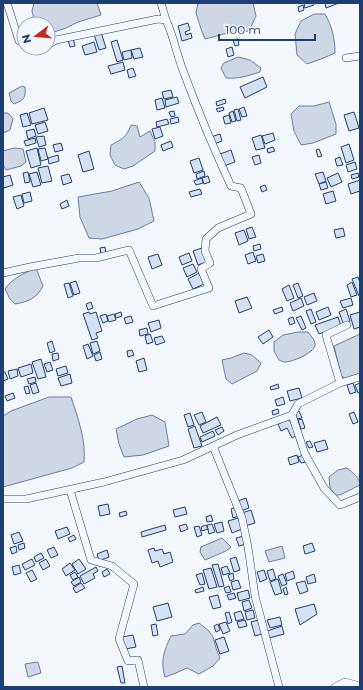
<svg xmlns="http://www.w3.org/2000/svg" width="363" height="690" font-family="Montserrat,sans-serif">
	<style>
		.water { fill: #cfd7e4; stroke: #687fa3 }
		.building { fill: #d5e0f0; stroke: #1d3f73 }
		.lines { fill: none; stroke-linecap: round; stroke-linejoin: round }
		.minor-casing { stroke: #1d3f73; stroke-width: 8 }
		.minor { stroke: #f4f7fb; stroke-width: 7 }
	</style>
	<rect width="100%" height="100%" fill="#f4f7fb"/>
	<!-- water -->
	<g class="water">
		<path d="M34 3H97L101 15 78 22 66 28 48 34V24H35L32 11Z"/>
		<path d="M198 3H253L256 16 249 31 224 34 205 39 201 29 196 13Z"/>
		<path d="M314 14H325C332 26 335 39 335 53L321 59 307 64 297 55 295 34 301 21Z"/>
		<path d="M238 57 250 60 261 68 260 72C247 76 239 79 226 78L221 68 224 63Z"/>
		<path d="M22 86 25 87C26 98 24 100 14 104L11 101 9 93Z"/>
		<path d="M329 102 336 124V134L313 143 301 145 294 131 291 114 299 106H314Z"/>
		<path d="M3 113H8L13 119 10 130 3 133Z"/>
		<path d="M131 125 137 126 140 137 150 131 155 142V151L133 166 124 169 115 165 110 155 111 145C121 140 127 137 131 125Z"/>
		<path d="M14 148 23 149 26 162 21 166 6 170 3 165V151Z"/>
		<path d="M139 182 149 198 154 221 138 229 102 239 89 238 80 217 78 197 112 191Z"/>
		<path d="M36 268 43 286C37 298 28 302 15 304L10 299 5 289C13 278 24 273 36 268Z"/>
		<path d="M298 332H308C311 336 316 341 315 346 312 354 292 362 285 362 283 362 281 361 279 360L274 351V342L283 335Z"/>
		<path d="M360 334V376L345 379 341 375 334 346Z"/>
		<path d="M244 353 252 355 261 363 257 371 232 384 226 379 222 360 231 358Z"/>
		<path d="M49 397H71C78 418 86 440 84 462L72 468 3 487V416L11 411Z"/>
		<path d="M152 415 165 422 169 446 143 455 124 457 119 444 116 429 137 419Z"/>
		<path d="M347 468C352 472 360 478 360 485L340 495H335L330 488 329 477 338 470Z"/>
		<path d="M222 538 231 547 226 551 205 560 200 552 201 547Z"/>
		<path d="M282 546 285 558 269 562 265 551Z"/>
		<path d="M199 623 209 631 213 637 216 648 220 658 213 666 199 674 187 668 176 673 165 677C160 661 164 651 171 636L185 634 193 625Z"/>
		<path d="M38 662 41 673 28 677 25 664Z"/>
	</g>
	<!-- building -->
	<g class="building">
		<path d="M306 3H313L314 5 305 8 304 4Z"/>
		<path d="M325 3H339L326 8Z"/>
		<path d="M303 5 304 10 299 12 298 7Z"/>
		<path d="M188 23 190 30 185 32 186 35 191 33 192 38 182 41 178 26Z"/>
		<path d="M101 32 106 48 99 50 94 34Z"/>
		<path d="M73 38 75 46 70 47 68 40Z"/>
		<path d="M238 39 239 45 235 46 233 40Z"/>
		<path d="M117 40 123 60 117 62 111 42Z"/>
		<path d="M94 42 97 52 85 55 82 46Z"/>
		<path d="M232 47 234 55 228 57 226 49Z"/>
		<path d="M140 48 143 57 134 59 131 50Z"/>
		<path d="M131 50 132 58 124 60 122 52Z"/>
		<path d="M123 62 125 70 111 74 108 66Z"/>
		<path d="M133 68 136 76 129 78 127 70Z"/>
		<path d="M263 77 267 87 245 98 240 87Z"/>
		<path d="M171 90 173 97 164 99 162 92Z"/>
		<path d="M177 97 179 103 166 107 165 100Z"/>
		<path d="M162 98 165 108 157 110 155 100Z"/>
		<path d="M225 99 226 103 217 106 216 102Z"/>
		<path d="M223 107 224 110 218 112 216 109Z"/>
		<path d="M244 107 247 116 242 117 239 109Z"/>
		<path d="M44 108 48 120 32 124 29 113Z"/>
		<path d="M238 109 241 120 237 121 234 110Z"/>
		<path d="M174 111 175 116 171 117 169 112Z"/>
		<path d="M233 111 236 121 232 122 229 113Z"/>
		<path d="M354 112 359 128 349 131 344 115Z"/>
		<path d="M27 113 31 125 23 127 20 115Z"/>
		<path d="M229 115 231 123 225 124 223 117Z"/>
		<path d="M178 117 179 122 171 124 170 119Z"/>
		<path d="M167 119 169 124 157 127 156 122Z"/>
		<path d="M45 122 48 131 38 134 35 125Z"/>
		<path d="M160 127 163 136 155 139 152 129Z"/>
		<path d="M34 129 36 136 28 139 26 131Z"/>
		<path d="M273 133 275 140 265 144 262 136Z"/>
		<path d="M220 134 222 141 214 144 211 137Z"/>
		<path d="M261 135 265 148 256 150 252 138Z"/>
		<path d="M44 136 46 145 39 147 36 137Z"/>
		<path d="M35 138 36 143 26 146 24 141Z"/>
		<path d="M171 141 173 147 163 151 161 145Z"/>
		<path d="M61 143 63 150 55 152 53 145Z"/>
		<path d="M349 144 354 160 346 163 341 147Z"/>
		<path d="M273 147 275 151 268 153 267 149Z"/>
		<path d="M37 148 41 165 31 168 26 151Z"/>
		<path d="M45 148 48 159 41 161 38 149Z"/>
		<path d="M319 149 322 156 318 157 316 150Z"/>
		<path d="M231 150 235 162 224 166 220 154Z"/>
		<path d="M89 151 94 169 83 172 78 155Z"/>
		<path d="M58 155 59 161 49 164 48 158Z"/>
		<path d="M259 155 261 163 255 165 252 157Z"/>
		<path d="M340 157 343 165 337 166 335 159Z"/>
		<path d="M199 158 203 170 194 173 190 161Z"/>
		<path d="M355 162 357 169 348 172 346 165Z"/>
		<path d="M48 166 52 181 42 183 38 168Z"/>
		<path d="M204 171 205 176 197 179 196 174Z"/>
		<path d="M28 172 30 182 25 183 23 173Z"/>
		<path d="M37 172 41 185 33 187 29 174Z"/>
		<path d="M323 172 326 181 319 184 315 174Z"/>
		<path d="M338 173 342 182 331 187 327 178Z"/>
		<path d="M358 173 359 177 352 179 351 175Z"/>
		<path d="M69 174 72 182 63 185 61 176Z"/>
		<path d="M10 175 13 185 4 188 3 184V177Z"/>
		<path d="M208 176 210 182 204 184 202 178Z"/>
		<path d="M202 178 203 183 196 185 194 181Z"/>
		<path d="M360 180V191L351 194 348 184Z"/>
		<path d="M326 182 328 188 321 190 319 184Z"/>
		<path d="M265 185 267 190 262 192 260 187Z"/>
		<path d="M200 189 202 194 191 197 189 192Z"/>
		<path d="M333 191 336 201 326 204 323 194Z"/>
		<path d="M30 192 32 201 24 203 22 194Z"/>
		<path d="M21 195 24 206 17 209 13 197Z"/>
		<path d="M67 200 69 206 62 209 60 204Z"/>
		<path d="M252 227 256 237 249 239 246 229Z"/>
		<path d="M343 228 345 236 336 238 334 230Z"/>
		<path d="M244 230 248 241 239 245 235 233Z"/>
		<path d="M260 244 261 249 254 251 253 246Z"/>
		<path d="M105 247 106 254 101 255 100 248Z"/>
		<path d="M202 248 206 262 198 265 193 251Z"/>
		<path d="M253 252 256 261 248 264 245 255Z"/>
		<path d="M189 253 192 261 182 265 179 257Z"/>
		<path d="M158 254 162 265 152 269 148 257Z"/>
		<path d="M263 254 265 261 258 263 256 256Z"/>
		<path d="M193 264 197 272 187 277 183 268Z"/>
		<path d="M199 273 204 284 193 289 188 279Z"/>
		<path d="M358 277 360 283V296H359L352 279Z"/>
		<path d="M76 281 80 293 74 295 70 283Z"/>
		<path d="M352 282 357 295 351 297 347 285Z"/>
		<path d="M69 283 73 296 68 298 64 284Z"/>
		<path d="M298 283 303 296 298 298 293 285Z"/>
		<path d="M289 285 294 298 287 301 282 289Z"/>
		<path d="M314 293 317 301 307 305 304 297Z"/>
		<path d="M247 297 252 308 239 313 235 301Z"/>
		<path d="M301 298 304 306 293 311 290 303Z"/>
		<path d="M351 298 353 305 343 308 340 301Z"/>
		<path d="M91 302 93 308 88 310 86 304Z"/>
		<path d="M282 307 283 311 275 314 273 310Z"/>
		<path d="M328 307 331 315 319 320 316 312Z"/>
		<path d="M311 309 316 322 311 324 306 311Z"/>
		<path d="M346 309 350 321 343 323 339 312Z"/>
		<path d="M89 312 90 314 96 312 102 331 96 333 98 338 92 340 83 314Z"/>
		<path d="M121 312 122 316 116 318 115 314Z"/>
		<path d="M360 312V327L354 329 350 315Z"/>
		<path d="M106 314 108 321 103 323 100 316Z"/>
		<path d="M114 314 116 320 109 322 107 316Z"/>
		<path d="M131 316 133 322 126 324 124 318Z"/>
		<path d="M301 316 306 328 302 330 296 318Z"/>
		<path d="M293 317 295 323 290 325 288 319Z"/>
		<path d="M338 317 341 326 319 334 315 325Z"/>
		<path d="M159 320 161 328 151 332 148 323Z"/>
		<path d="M147 328 148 334 140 336 139 330Z"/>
		<path d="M269 330 273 337 263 344 258 337Z"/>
		<path d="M150 334 153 342 147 344 145 336Z"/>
		<path d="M162 336 165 342 156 345 154 338Z"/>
		<path d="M52 341 55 351 50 353 47 343Z"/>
		<path d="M97 341 100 351 93 354 90 343Z"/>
		<path d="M88 344 93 356 87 359 83 346Z"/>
		<path d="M132 350 134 355 128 357 127 351Z"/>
		<path d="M100 352 102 359 96 361 94 355Z"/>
		<path d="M58 353 59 359 53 361 52 354Z"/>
		<path d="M144 358 147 370 139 372 136 361Z"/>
		<path d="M41 359 46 377 38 379 32 362Z"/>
		<path d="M50 362 53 370 47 372 44 364Z"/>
		<path d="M31 364 33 373 21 377 18 368Z"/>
		<path d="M66 366 68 373 58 376 56 369Z"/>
		<path d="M17 369 18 376 10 379 8 371Z"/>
		<path d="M3 372H5L8 379 3 381Z"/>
		<path d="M70 374 72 383 61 386 58 378Z"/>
		<path d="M35 377 36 382 29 384 27 379Z"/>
		<path d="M36 383 39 392 33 394 30 385Z"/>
		<path d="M353 383 356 392 350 394 347 385Z"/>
		<path d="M360 383V392L358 393 355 385Z"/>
		<path d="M278 384 279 388 271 390 270 387Z"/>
		<path d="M28 386 30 393 26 394 24 387Z"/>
		<path d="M299 388 302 398 290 401 287 391Z"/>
		<path d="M13 393 15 398 7 401 5 396Z"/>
		<path d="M283 397 285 404 277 406 275 400Z"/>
		<path d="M278 409 279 413 273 415 272 411Z"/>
		<path d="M299 411 302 418 297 419 295 413Z"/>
		<path d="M202 412 206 422 199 425 194 415Z"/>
		<path d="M354 412 358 422 353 424 349 414Z"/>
		<path d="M190 413 194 425 188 427 184 415Z"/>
		<path d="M217 417 221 425 203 433 200 426Z"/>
		<path d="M289 419 297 435 292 438 287 428 281 431 278 424Z"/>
		<path d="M302 419 305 428 301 429 298 420Z"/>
		<path d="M195 426 202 446 194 448 188 429Z"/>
		<path d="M222 427 224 431 218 435 215 430Z"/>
		<path d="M213 431 215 436 202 442 200 437Z"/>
		<path d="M325 440 328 449 317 452 314 443Z"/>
		<path d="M310 441 313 447 309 448 306 442Z"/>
		<path d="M297 455 299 462 290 465 288 458Z"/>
		<path d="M303 455 306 462 301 463 298 457Z"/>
		<path d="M246 498 249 508 241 511 238 501Z"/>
		<path d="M108 504 110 514 100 516 98 506Z"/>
		<path d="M185 507 187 514 175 517 173 510Z"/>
		<path d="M236 507 239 516 233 518 231 509Z"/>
		<path d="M251 510 255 523 245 526 242 513Z"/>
		<path d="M126 511 127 515 120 517 119 513Z"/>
		<path d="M211 515 213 521 207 522 206 517Z"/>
		<path d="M238 518 242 529 232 533 228 521Z"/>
		<path d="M222 522 224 531 217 533 214 524Z"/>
		<path d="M186 524 188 529 181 532 179 526Z"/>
		<path d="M212 524 215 532 209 534 207 525Z"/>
		<path d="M165 525 166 530 142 537 141 532Z"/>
		<path d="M206 525 208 529 202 531 201 527Z"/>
		<path d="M199 526 202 535 197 537 194 527Z"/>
		<path d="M67 527 70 534 58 539 55 531Z"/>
		<path d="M19 532 23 541 14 544 11 535Z"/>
		<path d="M74 535 76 539 70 542 68 538Z"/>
		<path d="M244 536 246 544 239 546 236 538Z"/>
		<path d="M24 543 25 548 19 550 18 545Z"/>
		<path d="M312 543 315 551 305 554 303 546Z"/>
		<path d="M16 546 17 552 12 554 10 548Z"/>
		<path d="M54 547 58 555 51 558 47 550Z"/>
		<path d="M154 548 155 551 162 549 164 554 170 552 173 562 160 567 158 561 152 563 148 550Z"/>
		<path d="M107 550 109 557 99 561 97 554Z"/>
		<path d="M41 553 44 558 36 562 34 557Z"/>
		<path d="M236 557 240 570 234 572 230 559Z"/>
		<path d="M32 559 35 565 25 570 22 564Z"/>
		<path d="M46 559 50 566 43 570 39 563Z"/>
		<path d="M79 559 86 569 78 574 72 564Z"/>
		<path d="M70 563 75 570 66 576 62 569Z"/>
		<path d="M218 564 224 586 219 587 212 565Z"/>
		<path d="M19 565 21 573 14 575 12 567Z"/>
		<path d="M227 566 230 573 223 575 221 568Z"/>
		<path d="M96 567 98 571 93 574 95 578 84 584 80 576Z"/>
		<path d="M211 568 217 587 209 589 203 570Z"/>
		<path d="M107 569 110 574 104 577 102 572Z"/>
		<path d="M273 569 276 579 270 581 267 571Z"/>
		<path d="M32 570 37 579 31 582 26 573Z"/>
		<path d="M264 570 267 579 260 582 257 572Z"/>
		<path d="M293 571 295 578 287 581 285 574Z"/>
		<path d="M75 572 78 577 73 580 70 575Z"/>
		<path d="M202 573 205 584 200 585 196 575Z"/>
		<path d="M233 573 234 579 230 581 228 575Z"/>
		<path d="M283 574 287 584 282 586 278 576Z"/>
		<path d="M314 574 316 582 308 584 306 577Z"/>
		<path d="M79 577 81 582 74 586 71 582Z"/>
		<path d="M278 579 282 593 275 595 270 582Z"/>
		<path d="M238 580 241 588 233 590 231 582Z"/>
		<path d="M305 581 308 591 300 594 296 583Z"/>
		<path d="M81 583 85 588 76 593 73 588Z"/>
		<path d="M229 586 231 592 226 593 224 588Z"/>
		<path d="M203 587 204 591 196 593 195 590Z"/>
		<path d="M286 587 288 594 285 595 283 589Z"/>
		<path d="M248 590 250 598 239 601 237 593Z"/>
		<path d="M234 593 236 598 229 600 227 595Z"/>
		<path d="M218 595 221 607 213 609 209 597Z"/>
		<path d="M249 600 252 608 244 611 242 602Z"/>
		<path d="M168 603 172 617 157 621 153 607Z"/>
		<path d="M314 604 317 614 300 625 295 609Z"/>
		<path d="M253 610 255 618 247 620 245 612Z"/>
		<path d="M241 611 244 619 236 621 234 613Z"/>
		<path d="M229 612 232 622 228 624 225 613Z"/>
		<path d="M280 617 282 625 270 628 267 620Z"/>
		<path d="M245 620 247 626 239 628 237 622Z"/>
		<path d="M258 620 262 634 255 636 251 622Z"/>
		<path d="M226 622 230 631 223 634 219 624Z"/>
		<path d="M156 624 158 635 153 636 151 625Z"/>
		<path d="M218 624 220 630 216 632 214 626Z"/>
		<path d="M282 626 284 634 269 638 267 631Z"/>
		<path d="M133 635 136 647 125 649 122 637Z"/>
		<path d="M224 637 229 651 220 654 215 640Z"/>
		<path d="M122 666 125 683H121L117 667Z"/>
	</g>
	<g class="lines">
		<defs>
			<g id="minor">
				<path d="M7 3 19 41 24 43"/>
				<path d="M161 3 166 20"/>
				<path d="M37 48 41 49 42 48"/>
				<path d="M346 58 360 56"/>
				<path d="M3 273 30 267 79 258H96L129 250 153 306 209 288 201 269 210 263 205 251 206 239 218 228 251 214 241 188 231 186C214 149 198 111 184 73 177 56 174 37 166 20L158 19 56 40 48 45"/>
				<path d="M340 383 360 377"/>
				<path d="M292 415 298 404 340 383 326 335 347 325"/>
				<path d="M213 446 242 518 248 547 255 596 279 687"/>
				<path d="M70 490 91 560 112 566 134 584 119 639 128 661 138 660 144 687"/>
				<path d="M3 499H26L104 482 183 460 237 435 292 415 305 454 324 488 340 505 360 497"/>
				<path d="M335 687 345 682 360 686"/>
			</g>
		</defs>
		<!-- minor casing -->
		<use href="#minor" class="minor-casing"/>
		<!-- minor -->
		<use href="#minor" class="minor"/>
	</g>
	<!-- border -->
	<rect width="363" height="690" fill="none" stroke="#1d3f73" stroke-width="8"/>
	<!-- north arrow -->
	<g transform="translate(36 36) rotate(254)"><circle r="19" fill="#f4f7fb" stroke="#9eadc5"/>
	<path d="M0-3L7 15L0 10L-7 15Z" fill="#c62828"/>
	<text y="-6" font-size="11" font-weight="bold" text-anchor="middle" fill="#1d3f73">N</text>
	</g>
	<!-- scale -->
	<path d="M219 34v6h96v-6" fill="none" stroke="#1d3f73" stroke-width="2"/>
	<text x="225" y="34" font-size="12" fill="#1d3f73" stroke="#f4f7fb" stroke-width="3" paint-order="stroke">100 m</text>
</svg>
